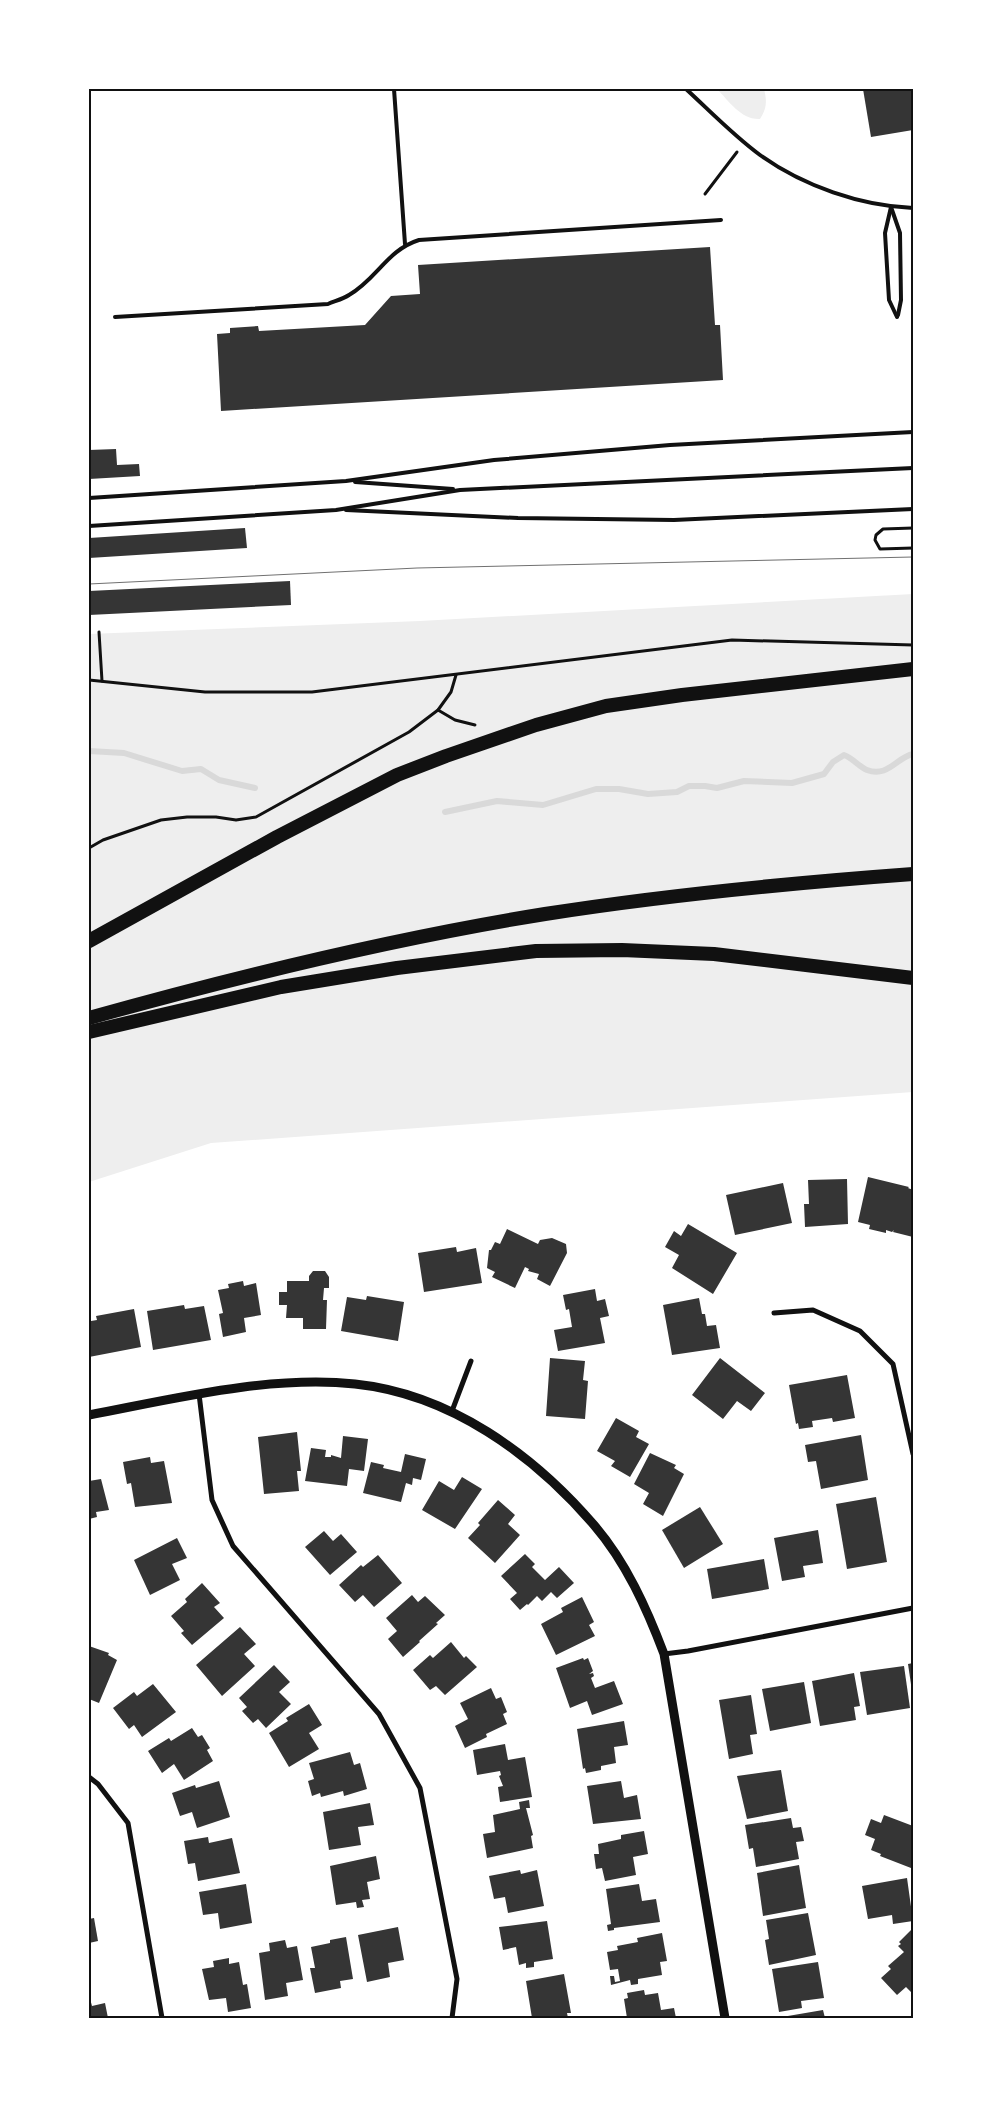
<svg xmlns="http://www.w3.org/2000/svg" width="1002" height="2107" font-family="Signika,sans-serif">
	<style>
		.green { fill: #eee }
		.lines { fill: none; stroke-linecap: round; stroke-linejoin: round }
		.stream { stroke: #d9d9d9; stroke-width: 6 }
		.building { fill: #353535 }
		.path { stroke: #111; stroke-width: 3 }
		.service { stroke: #111; stroke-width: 4 }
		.minor { stroke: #111; stroke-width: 5 }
		.tertiary { stroke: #111; stroke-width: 9 }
		.trunk { stroke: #111; stroke-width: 14 }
		.tram { stroke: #707070; stroke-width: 1 }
		.neatline { fill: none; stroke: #111; stroke-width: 2 }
	</style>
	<rect width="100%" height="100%" fill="#fff"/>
	<!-- green -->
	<g class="green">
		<path d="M717 89H764C767 101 767 108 760 119 741 120 729 101 717 89Z"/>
		<path d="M913 594V1092L211 1143 89 1182V634L420 621Z"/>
	</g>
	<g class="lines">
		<!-- stream -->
		<g class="stream">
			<path d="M89 751 124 753 182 771 201 769 219 780 255 788"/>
			<path d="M445 812 497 801 543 805 596 789H619L648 794 677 792 689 786H705L717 788 744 781 792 783 824 774 833 762 844 755C853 758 859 767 867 770 888 778 897 757 913 754"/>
		</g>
	</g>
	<!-- building -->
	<g class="building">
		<path d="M863 89H913V130L871 137Z"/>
		<path d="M710 247 715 325H720L723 380 221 411 217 334 230 333V328L258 326 259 331 365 325 391 296 420 294 418 265Z"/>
		<path d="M116 449 117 465 139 464 140 476 89 479V450Z"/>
		<path d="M245 528 247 548 89 558V538Z"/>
		<path d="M290 581 291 605 89 615V591Z"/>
		<path d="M868 1177 909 1187 908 1188 913 1190V1237L893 1232 894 1230 892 1232 886 1230V1233L869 1229 870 1225 858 1222Z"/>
		<path d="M847 1179 848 1224 805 1227 804 1204H809L808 1180Z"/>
		<path d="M783 1183 792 1223 735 1235 726 1195Z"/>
		<path d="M688 1224 737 1253 713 1294 672 1268 679 1255 665 1247 674 1231 681 1236Z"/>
		<path d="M507 1229 538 1244 540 1240 552 1238 566 1244 567 1253 550 1286 537 1279 539 1274 528 1271 529 1269 525 1267 515 1288 492 1277 495 1272 487 1268 489 1250H491L495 1242 500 1244Z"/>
		<path d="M456 1247 457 1252 476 1248 482 1283 424 1292 418 1253Z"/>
		<path d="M313 1271H325L329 1277V1288H324L323 1300H327L326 1329H303V1318H286L287 1305H279V1292H287V1281H309V1276Z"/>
		<path d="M243 1281 244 1286 256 1283 261 1315 244 1318 246 1332 223 1337 219 1314 223 1313 218 1290 229 1288 228 1284Z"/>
		<path d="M595 1289 597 1301 605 1299 609 1316 600 1318 605 1343 558 1351 554 1330 572 1327 569 1309 566 1310 563 1295Z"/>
		<path d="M367 1296 404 1302 398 1341 341 1331 347 1297 366 1300Z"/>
		<path d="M699 1298 702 1314H705L707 1326 716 1325 720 1348 672 1355 663 1305Z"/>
		<path d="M184 1305 185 1309 204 1306 211 1340 153 1350 147 1311Z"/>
		<path d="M134 1309 141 1347 89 1357V1312L91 1321 97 1320 96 1316Z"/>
		<path d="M550 1358 585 1361 583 1380 588 1381 585 1419 546 1416Z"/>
		<path d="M720 1358 765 1393 751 1411 737 1401 723 1419 692 1395Z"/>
		<path d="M847 1375 855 1418 833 1422 832 1418 812 1421 813 1427 799 1429 798 1423 796 1424 789 1385Z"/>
		<path d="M616 1418 639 1431 636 1437 649 1444 630 1477 611 1466 615 1461 597 1451Z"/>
		<path d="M297 1432 301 1471H297L299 1491 264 1494 258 1437Z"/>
		<path d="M861 1435 868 1480 821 1489 816 1461 808 1462 805 1445Z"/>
		<path d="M343 1436 368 1439 364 1471 349 1469 347 1486 305 1481 311 1448 326 1450 325 1457H331V1455L341 1458Z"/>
		<path d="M650 1453 676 1465 674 1468 684 1474 663 1516 643 1504 649 1493 634 1484Z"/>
		<path d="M405 1454 426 1459 421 1480 413 1478 412 1485 406 1483 401 1502 363 1493 371 1462 384 1465 383 1468 401 1472Z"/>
		<path d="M150 1457 151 1463 164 1461 172 1503 135 1507 131 1483 127 1484 123 1462Z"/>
		<path d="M462 1477 482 1489 455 1529 422 1510 439 1481 454 1490Z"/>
		<path d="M101 1479 109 1510 96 1512 97 1517 89 1519V1481Z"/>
		<path d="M876 1497 887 1562 847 1569 836 1504Z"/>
		<path d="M498 1500 515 1515 508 1524 520 1535 495 1563 468 1538 480 1525 478 1523Z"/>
		<path d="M700 1507 723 1544 684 1568 662 1530Z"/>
		<path d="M818 1530 823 1563 803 1566 805 1577 782 1581 774 1538Z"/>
		<path d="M324 1531 333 1541 341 1534 357 1552 330 1575 305 1547Z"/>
		<path d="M177 1538 187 1558 172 1564 180 1580 150 1595 134 1560Z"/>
		<path d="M525 1554 535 1564 532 1567 545 1580 559 1567 574 1583 557 1598 551 1592 542 1601 537 1596 528 1605 527 1604 520 1610 510 1599 517 1593 501 1576Z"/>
		<path d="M378 1555 402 1583 374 1607 363 1595 355 1602 339 1585 361 1565 363 1567Z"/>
		<path d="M764 1559 769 1589 712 1599 707 1569Z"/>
		<path d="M202 1583 220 1603 214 1607 224 1618 192 1645 181 1633 184 1631 171 1616 187 1602 185 1599Z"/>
		<path d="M412 1595 418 1602 425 1596 445 1615 436 1623 438 1624 419 1641 420 1642 403 1657 388 1639 397 1631 386 1618Z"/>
		<path d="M582 1597 594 1622 589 1625 595 1636 556 1655 541 1624 563 1612 561 1608Z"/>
		<path d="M240 1627 256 1644 244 1654 255 1666 222 1696 196 1665Z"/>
		<path d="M451 1642 464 1658 466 1656 477 1667 445 1695 436 1686 430 1690 413 1670 430 1655 433 1658Z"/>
		<path d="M89 1646 109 1653 108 1655 117 1660 99 1703 89 1699Z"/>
		<path d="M583 1658 584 1660 588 1658 593 1671 589 1674 593 1673 594 1676 591 1678 595 1688 614 1681 623 1704 592 1715 587 1701 570 1708 556 1668Z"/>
		<path d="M913 1663V1691H912L908 1664Z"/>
		<path d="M274 1665 290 1682 279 1692 291 1704 266 1728 258 1719 253 1723 242 1711 247 1707 239 1698Z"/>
		<path d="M904 1666 910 1708 867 1715 860 1672Z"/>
		<path d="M854 1673 860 1706 854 1707 856 1720 820 1726 812 1681Z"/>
		<path d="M804 1682 811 1723 770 1731 762 1689Z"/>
		<path d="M153 1684 176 1712 142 1737 134 1725 129 1729 113 1708 134 1692 137 1696Z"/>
		<path d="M491 1688 496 1699 501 1697 507 1712 503 1714 507 1724 486 1734 487 1737 465 1748 455 1726 468 1719 460 1703Z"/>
		<path d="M751 1695 757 1734 750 1735 753 1754 729 1759 719 1700Z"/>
		<path d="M309 1704 322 1725 309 1733 319 1749 289 1767 269 1733 288 1721 286 1718Z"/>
		<path d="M624 1721 628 1745 614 1747 616 1763 601 1766V1770L586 1773 585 1768 583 1769 577 1729Z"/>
		<path d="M192 1728 198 1737 202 1735 210 1748 207 1750 213 1761 184 1780 174 1764 162 1773 148 1751 169 1738 171 1741Z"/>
		<path d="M505 1744 508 1760 525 1757 532 1797 500 1802 498 1787 503 1786 499 1776 501 1775 500 1771 477 1775 473 1750Z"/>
		<path d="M350 1752 354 1765 360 1763 367 1789 344 1796 343 1791 321 1797 320 1793 312 1796 308 1781 314 1779 309 1763Z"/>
		<path d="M781 1770 788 1811 747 1819 737 1776Z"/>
		<path d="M219 1781 230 1817 197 1828 192 1812 180 1816 172 1793 195 1785 196 1788Z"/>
		<path d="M621 1781 624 1798 637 1795 641 1819 593 1824 587 1786Z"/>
		<path d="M529 1800 530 1808H526L533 1835 531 1836 533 1848 487 1858 483 1834 495 1832 493 1815 520 1809 519 1802Z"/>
		<path d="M370 1803 374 1825 358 1827 361 1845 329 1850 323 1812Z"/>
		<path d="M884 1815 913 1826V1861L911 1868 880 1856 881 1854 871 1850 875 1839 865 1835 871 1819 881 1823Z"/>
		<path d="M791 1818 793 1828 801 1827 804 1841 796 1842 799 1859 756 1867 753 1848 749 1849 745 1825Z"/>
		<path d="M644 1831 648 1854 633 1857 636 1875 605 1881 602 1868 596 1869 594 1854H599L598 1844 621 1839V1835Z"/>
		<path d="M208 1837 209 1843 232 1838 240 1873 198 1881 195 1863 188 1864 184 1841Z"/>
		<path d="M376 1856 380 1879 367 1882 370 1899 362 1900 364 1907 357 1908 356 1902 336 1905 330 1866Z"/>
		<path d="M799 1865 806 1908 763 1916 757 1873Z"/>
		<path d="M520 1870 521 1874 537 1870 544 1906 508 1913 505 1897 494 1899 489 1876Z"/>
		<path d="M907 1878 913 1921 893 1924 892 1915 868 1919 862 1886Z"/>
		<path d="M246 1884 252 1923 220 1929 218 1913 203 1915 199 1892Z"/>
		<path d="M639 1884 642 1901 656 1899 660 1922 614 1928V1930L608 1931 607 1925 611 1924 606 1889Z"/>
		<path d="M808 1913 816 1955 769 1965 765 1940 769 1939 766 1920Z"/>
		<path d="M94 1918 98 1941 89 1943V1919Z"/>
		<path d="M547 1921 553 1959 534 1962V1967L526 1968V1963L519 1965 516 1947 503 1950 499 1927Z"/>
		<path d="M398 1927 404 1960 388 1963 390 1977 367 1982 358 1935Z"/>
		<path d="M913 1928V1991L912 1993 906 1987 897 1995 881 1978 891 1969 888 1966 904 1952 898 1946 901 1944 899 1942Z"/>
		<path d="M662 1933 667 1961 660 1962 662 1975 638 1979V1984L631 1985 630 1980 611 1985 610 1976H614L615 1982 620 1981 618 1969 610 1970 607 1952 618 1950 617 1946 638 1942 637 1938Z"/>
		<path d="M346 1937 353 1979 340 1981 341 1988 315 1993 310 1968H315L311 1947 330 1943V1940Z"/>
		<path d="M285 1940 287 1948 297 1946 303 1980 286 1983 288 1996 265 2000 259 1953 270 1951 269 1943Z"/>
		<path d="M229 1958V1964L239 1962 243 1985 247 1984 251 2008 228 2012 226 1998 209 2000 202 1969 214 1967 213 1961Z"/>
		<path d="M818 1962 824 1998 801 2001 802 2008 779 2012 772 1969Z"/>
		<path d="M564 1974 571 2013H567L568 2018H532L526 1981Z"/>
		<path d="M644 1990 645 1995 658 1993 661 2010 674 2008 676 2018H627L624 1999 628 1998 627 1993Z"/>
		<path d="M89 1995 92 2006 105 2003 108 2018H89Z"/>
		<path d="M823 2010 825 2018H782V2017Z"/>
	</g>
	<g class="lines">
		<!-- path -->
		<g class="path">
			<path d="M705 194 737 152"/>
			<path d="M913 528 883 529 876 535 875 540 880 549 913 548"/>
			<path d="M99 632 102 681"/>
			<path d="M89 680 205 692H312L732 640 913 645"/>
			<path d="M438 710 455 720 475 725"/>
			<path d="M89 848 103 840 161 820 187 817H216L236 820 256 817 409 732 438 710 451 692 456 675"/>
		</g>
		<!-- service -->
		<g class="service">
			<path d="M394 89 405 244"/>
			<path d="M686 89C710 111 734 136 760 155 803 186 861 206 913 208"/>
			<path d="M891 207 885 233 889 300 897 317"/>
			<path d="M891 207 900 233 901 300 898 315"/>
			<path d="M115 317 328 304C335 301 343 299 349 295 377 279 387 250 419 240L721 220"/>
			<path d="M355 482 453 489"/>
			<path d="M89 498 346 481 494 460 670 445 913 432"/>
			<path d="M346 510 518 518 674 520 913 509"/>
			<path d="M89 526 336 510 460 490 913 468"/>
		</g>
		<!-- minor -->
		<g class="minor">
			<path d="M774 1313 813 1310 860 1331 893 1364 913 1454"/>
			<path d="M199 1394 212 1500 233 1546 379 1714 420 1788 457 1979 452 2018"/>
			<path d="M452 1411 471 1361"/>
			<path d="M664 1654 688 1651 913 1608"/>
			<path d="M89 1777 98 1784 128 1823 162 2018"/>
		</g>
		<!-- tertiary -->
		<path class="tertiary" d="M89 1415C173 1399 269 1375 355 1384 450 1394 533 1454 594 1525 626 1562 647 1609 664 1654L725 2018"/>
		<!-- trunk -->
		<g class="trunk">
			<path d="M89 941 277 837 397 775 446 756 536 725 606 706 682 695 913 669"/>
			<path d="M89 1018C239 976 390 939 545 914 666 895 790 883 913 874"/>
			<path d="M89 1032 281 987 397 968 536 951 622 950 714 954 913 978"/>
		</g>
		<!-- tram -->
		<path class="tram" d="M89 584 417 568 913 557"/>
	</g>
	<!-- border -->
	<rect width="1002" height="2107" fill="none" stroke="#ffffff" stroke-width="180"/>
	<rect x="90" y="90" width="822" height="1927" class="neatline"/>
</svg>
